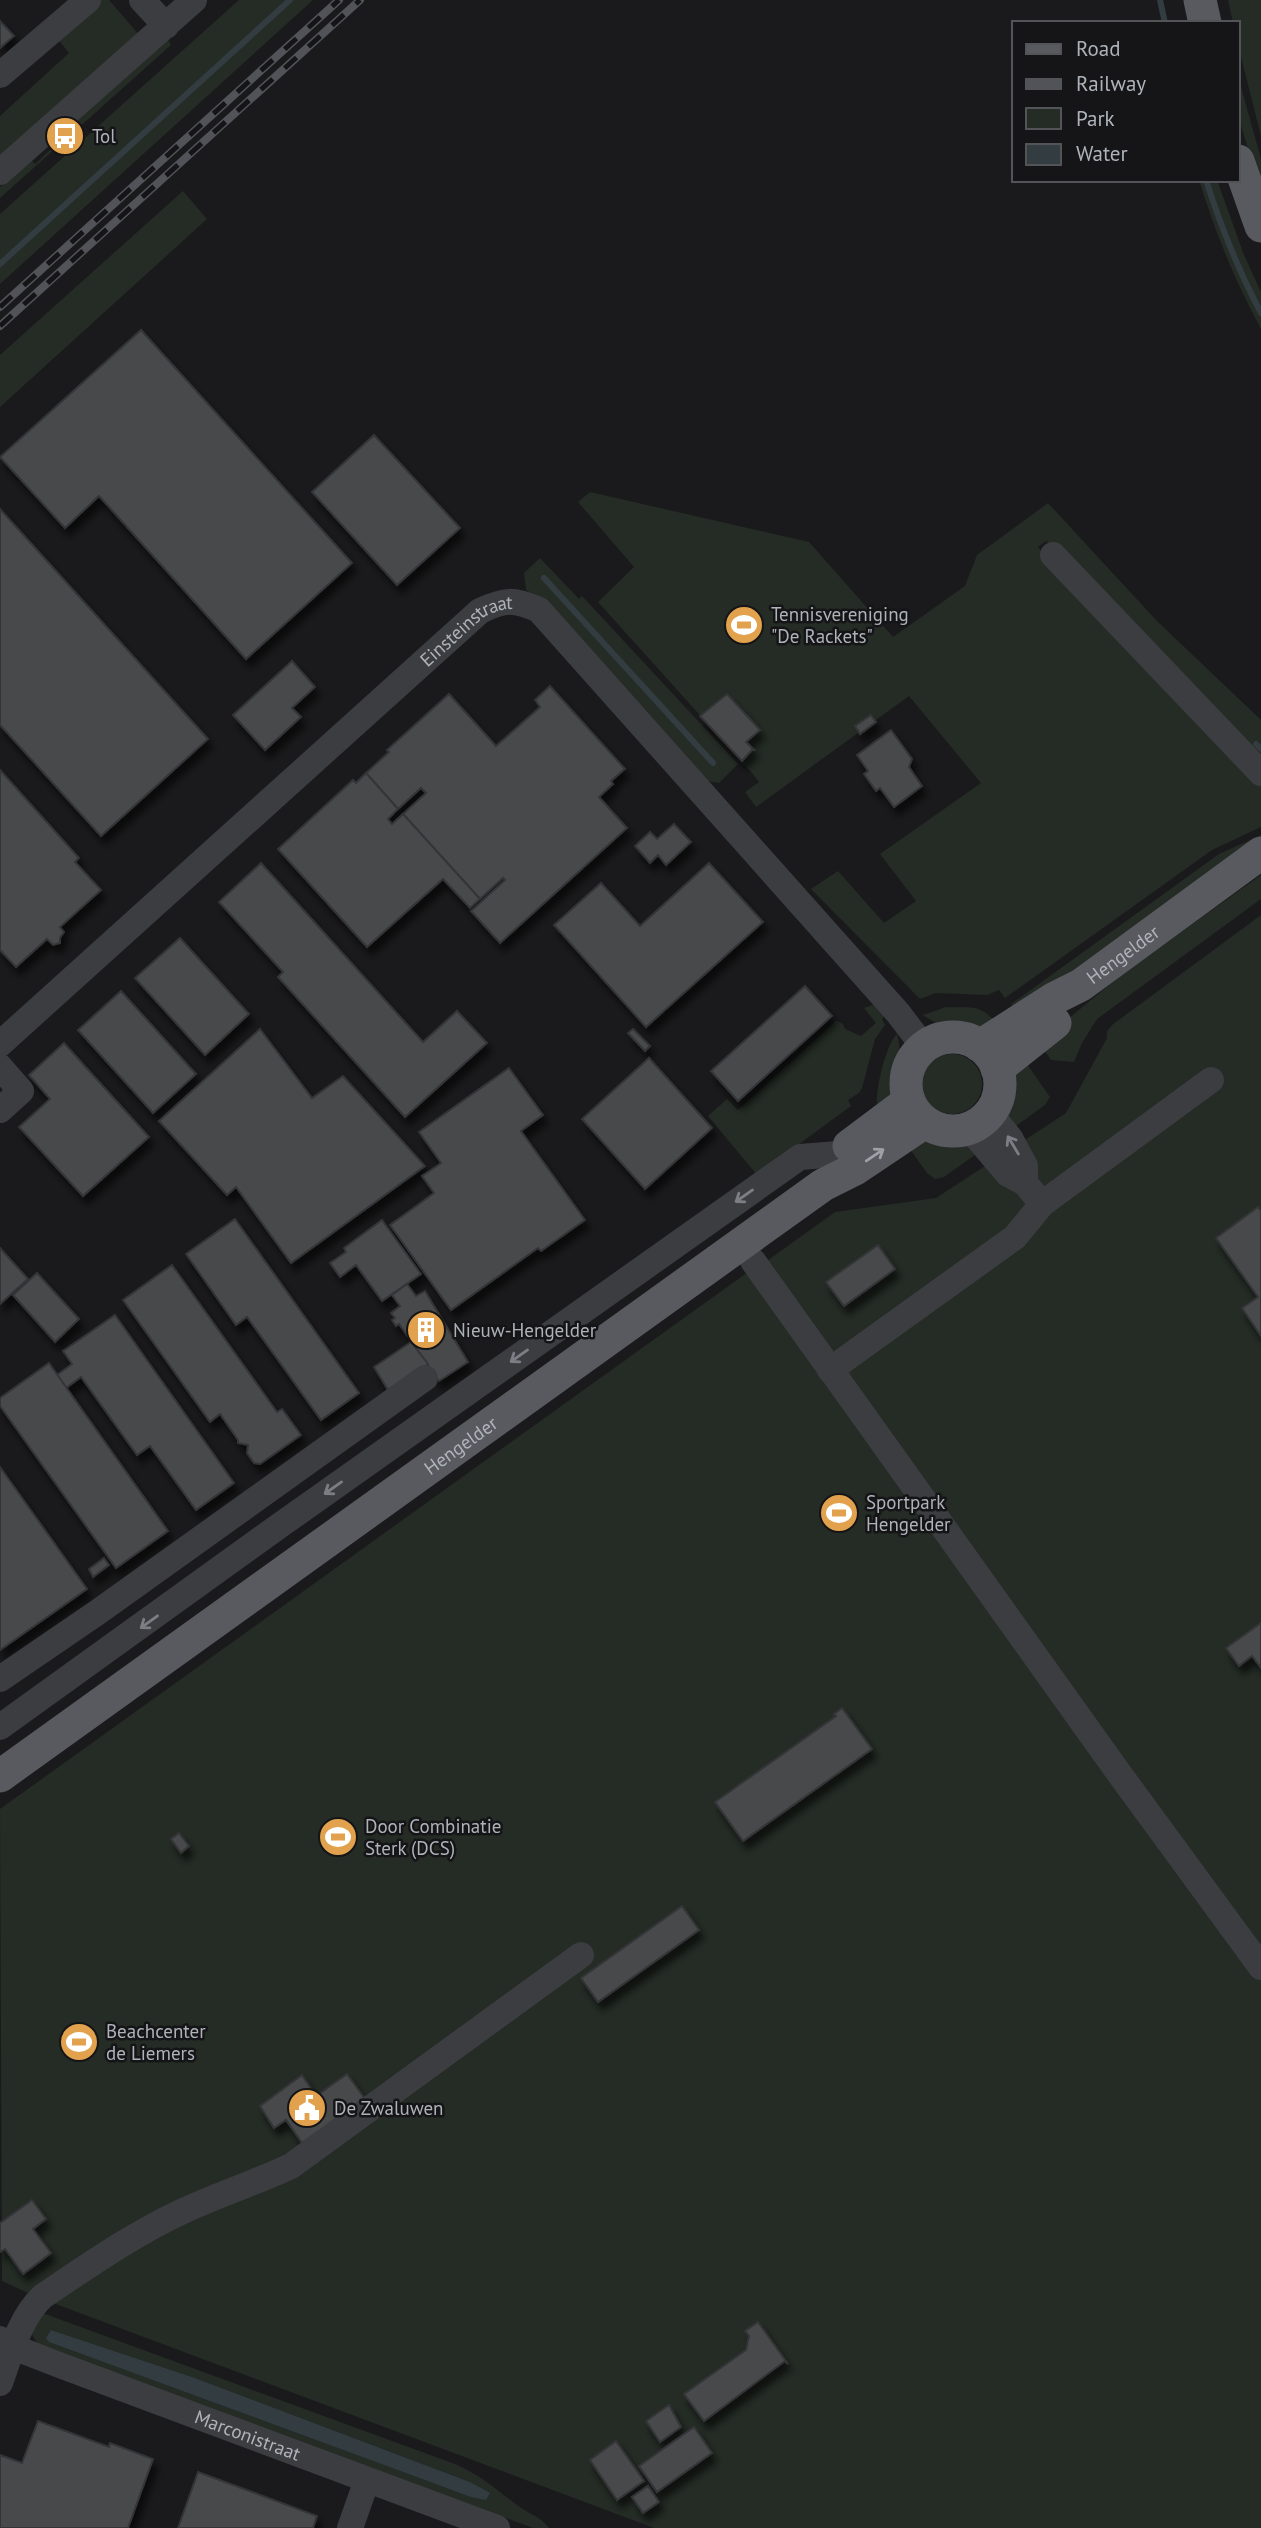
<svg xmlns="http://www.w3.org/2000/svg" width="1261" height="2528" font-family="'PT Sans',sans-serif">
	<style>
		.green { fill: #242c25; fill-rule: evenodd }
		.water { fill: #333c41 }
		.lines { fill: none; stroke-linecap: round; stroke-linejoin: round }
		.stream { stroke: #333c41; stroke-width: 6 }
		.building { fill: #47494c; stroke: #343538; stroke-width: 2; filter: url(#shadow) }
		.minor { stroke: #3c3d41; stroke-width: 26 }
		.major { stroke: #585a60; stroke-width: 33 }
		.rail-casing { stroke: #515358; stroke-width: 8 }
		.rail { stroke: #151517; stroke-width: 5; stroke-dasharray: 16; stroke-linecap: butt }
		.oneway { stroke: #7b7e84 }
		.oneway2 { stroke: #9da1a8 }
		.labels { text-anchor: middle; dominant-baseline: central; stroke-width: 5; stroke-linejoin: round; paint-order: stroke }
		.poi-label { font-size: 19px; fill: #aeb3ba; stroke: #151517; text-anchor: start }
		.street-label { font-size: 19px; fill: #aeb3ba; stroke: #151517 }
	</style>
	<defs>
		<filter id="shadow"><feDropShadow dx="4.5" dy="8" stdDeviation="3.5" flood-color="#0009"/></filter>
	</defs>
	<rect width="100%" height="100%" fill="#1a1a1c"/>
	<!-- green -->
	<g class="green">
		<path d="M101 0H109L140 36 0 161V116L69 53 57 38Z"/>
		<path d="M239 0H313L0 284V214Z"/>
		<path d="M1228 0H1261V136L1238 45V23H1233Z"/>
		<path d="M167 37 171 45 0 198V187L31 160 35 164 78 124 76 119Z"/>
		<path d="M1238 76 1261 159V191L1238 116Z"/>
		<path d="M1199 180H1217L1244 255 1261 292V329C1235 281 1215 232 1199 180Z"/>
		<path d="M183 191 207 219 0 407V355Z"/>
		<path d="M590 492 809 542 893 637 965 586 977 555 1048 503 1157 621 1261 720V763L1118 619 1046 541 1038 547 1056 569 1261 779V827L1212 850 1005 998 999 990 987 995 936 993 920 999 811 889 838 871 884 923 916 901 880 854 981 783 909 696 756 807 745 792 759 782 752 773 598 602 634 567 578 502Z"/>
		<path d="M540 558 579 599 582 596 738 764 719 783 702 780 534 595 526 590 524 573Z"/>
		<path d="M1261 835V846L1018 1013 1011 1004 1219 854Z"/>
		<path d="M1261 875V899L1097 1019 1082 1043 1074 1062 1051 1060 1039 1043 1120 976Z"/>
		<path d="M1261 915V2528H654L37 2297 2 2281 0 1809 748 1272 750 1273 835 1212 936 1198 1066 1113 1107 1038V1031L1112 1025Z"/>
		<path d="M875 1004 885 1016 882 1019 885 1025 875 1039 862 1088 859 1093 848 1100 851 1106 757 1175 708 1116 727 1099 738 1110 836 1021 842 1023 845 1029 861 1036 876 1023 864 1008Z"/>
		<path d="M946 1007C974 1008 980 1003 999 1026 975 1033 944 1031 923 1015Z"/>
		<path d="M897 1034C903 1052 897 1080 891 1098L877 1105C875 1090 886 1044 897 1034Z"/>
		<circle cx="952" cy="1084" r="30"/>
		<path d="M1022 1057 1050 1097 1045 1105 1009 1131C1003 1104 1007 1080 1022 1057Z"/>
		<path d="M930 1137 962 1143 979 1152 944 1177 935 1179 927 1173 905 1142Z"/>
		<path d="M37 2311 455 2464C483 2477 493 2487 517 2505 527 2513 542 2517 549 2528H533L40 2347 32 2335ZM51 2330 195 2378 470 2482 486 2500 444 2487 55 2344Z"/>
	</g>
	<!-- water -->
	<path class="water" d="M51 2330 195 2378 470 2482 490 2493 486 2500 471 2497 49 2342 46 2338Z"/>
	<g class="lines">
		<!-- stream -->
		<g class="stream">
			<path d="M1160 0 1165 23"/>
			<path d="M1206 180C1221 227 1238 270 1261 313"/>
			<path d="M0 264 290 0"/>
			<path d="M544 578 713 763"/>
			<path d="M1256 744 1261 749"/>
		</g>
	</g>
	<!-- building -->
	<g class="building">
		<path d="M0 21 14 36 0 48Z"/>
		<path d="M141 330 352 563 246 659 99 496 65 528 0 457Z"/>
		<path d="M374 435 460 528 397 585 312 492Z"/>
		<path d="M0 509 208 739 101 836 0 725Z"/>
		<path d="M292 661 315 687 292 708 301 717 265 750 233 715Z"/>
		<path d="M550 686 625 769 611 781 613 784 599 797 627 828 500 943 471 911 505 880 503 878 480 899 403 814 426 793 421 788 398 809 366 773 389 752 387 750 449 694 496 746 540 707 535 700Z"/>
		<path d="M727 694 760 730 746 742 754 750H752L742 761 700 716Z"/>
		<path d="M871 715 876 722 860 734 855 726Z"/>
		<path d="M891 730 912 759 909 767 922 786 894 807 880 788 876 791 864 774 868 771 857 755Z"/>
		<path d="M0 770 79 858 75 862 101 890 60 927 64 932 60 938V943L53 945 47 939 16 967 0 950Z"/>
		<path d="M366 773 398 809 388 819 392 824 403 814 480 899 470 908 443 879 367 947 278 849 353 780 356 783Z"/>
		<path d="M674 824 691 842 666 865 658 855 650 863 635 846 650 832 657 839Z"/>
		<path d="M261 863 423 1042 457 1011 487 1043 405 1117 278 977 283 972 219 902Z"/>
		<path d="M709 863 763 922 646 1027 554 925 601 883 640 926Z"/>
		<path d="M180 938 249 1014 205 1055 135 978Z"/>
		<path d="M805 986 832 1016 738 1101 711 1071Z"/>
		<path d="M121 991 196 1074 153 1113 78 1030Z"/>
		<path d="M260 1029 312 1098 343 1076 425 1166 291 1263 236 1187 227 1195 159 1121Z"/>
		<path d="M633 1029 650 1046 645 1051 628 1033Z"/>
		<path d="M64 1043 149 1137 83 1196 19 1127 50 1099 29 1075Z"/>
		<path d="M649 1058 712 1128 645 1189 582 1119Z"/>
		<path d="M509 1068 543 1115 521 1131 585 1220 541 1251 538 1248 451 1310 390 1225 434 1193 422 1176 441 1163 419 1132Z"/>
		<path d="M1258 1207 1261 1211V1336L1242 1308 1258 1297 1216 1238Z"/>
		<path d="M235 1219 359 1393 321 1420 247 1317 236 1325 186 1254Z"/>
		<path d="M382 1220 421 1274 382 1301 356 1265 340 1277 330 1263 346 1252 344 1248Z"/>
		<path d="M878 1245 895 1269 844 1306 826 1282Z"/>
		<path d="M0 1248 28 1279 0 1304Z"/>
		<path d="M172 1265 277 1412 282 1409 301 1435 260 1464 254 1463 247 1453 248 1445 238 1443V1440L220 1414 210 1422 123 1300Z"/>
		<path d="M37 1273 79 1319 55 1342 13 1295Z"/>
		<path d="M407 1284 416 1296 425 1291 468 1362 439 1381 399 1324 396 1326 392 1320 395 1318 391 1313 400 1306 392 1295Z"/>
		<path d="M115 1315 234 1483 196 1510 150 1446 137 1455 81 1377 66 1388 57 1375 72 1364 63 1351Z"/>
		<path d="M411 1342 428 1364 388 1390 374 1367Z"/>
		<path d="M49 1363 168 1531 116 1568 0 1406V1398Z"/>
		<path d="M0 1467 87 1589 0 1650Z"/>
		<path d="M104 1558 109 1565 93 1577 89 1569Z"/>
		<path d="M1261 1623V1668L1252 1656 1239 1666 1226 1648Z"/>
		<path d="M842 1708 872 1749 743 1841 715 1802 836 1716 834 1714Z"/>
		<path d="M179 1833 189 1846 181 1853 171 1839Z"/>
		<path d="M682 1906 699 1930 598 2002 581 1978Z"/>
		<path d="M347 2074 365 2099 302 2143 286 2120 274 2128 260 2106 302 2075 316 2096Z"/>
		<path d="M32 2200 46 2219 33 2229 51 2253 23 2274 5 2249 0 2252V2223Z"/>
		<path d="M758 2322 788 2364 785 2361 704 2421 684 2394 746 2350 749 2336 745 2331Z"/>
		<path d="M669 2405 681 2427 660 2442 646 2421Z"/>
		<path d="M38 2421 109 2447 110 2443 153 2459 128 2528H0V2455L22 2463Z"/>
		<path d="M694 2427 712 2453 657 2492 639 2466Z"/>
		<path d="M616 2441 644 2481 617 2500 590 2460Z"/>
		<path d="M198 2472 317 2516 313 2528H178Z"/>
		<path d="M648 2486 659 2502 643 2513 632 2497Z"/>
	</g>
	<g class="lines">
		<!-- minor -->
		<g class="minor">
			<path d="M142 0 166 26"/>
			<path d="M0 75 88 0"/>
			<path d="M0 172 194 0"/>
			<path d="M1053 555 1261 773"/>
			<path id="s1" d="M0 1044 480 611C505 599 514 599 539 610L898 1013 924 1047"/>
			<path d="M0 1067 21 1091 0 1110"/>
			<path d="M990 1113 1010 1138 1025 1166V1183"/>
			<path d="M969 1128 1008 1174 1025 1183 1042 1204"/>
			<path d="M753 1261 1121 1776 1261 1967"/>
			<path d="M830 1370 1015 1237 1042 1204 1211 1080"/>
			<path d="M0 1679 98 1612 425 1378"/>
			<path d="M0 1727 279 1526 800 1157 838 1154"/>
			<path id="s2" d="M0 2339 13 2347 62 2366 497 2528"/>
			<path d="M0 2383C10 2355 20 2317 43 2296 88 2266 132 2235 181 2212 217 2195 255 2183 291 2166L581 1955"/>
			<path d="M350 2528 367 2480"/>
		</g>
		<!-- major -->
		<g class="major">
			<path d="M1200 0 1205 23"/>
			<path d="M1238 161 1261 226"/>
			<circle cx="953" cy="1084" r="47"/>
			<path id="s3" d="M980 1046 1055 998 1081 985 1261 853"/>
			<path d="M997 1069 1055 1023"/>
			<path d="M849 1146 909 1101"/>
			<path id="s4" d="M0 1776 823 1185 855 1169 925 1122"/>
		</g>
		<defs>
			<g id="rail">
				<path d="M0 307 339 0"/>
				<path d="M0 326 360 0"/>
			</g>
		</defs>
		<!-- rail casing -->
		<use href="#rail" class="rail-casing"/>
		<!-- rail -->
		<use href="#rail" class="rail"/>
	</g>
	<!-- one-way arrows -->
	<defs><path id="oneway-shaft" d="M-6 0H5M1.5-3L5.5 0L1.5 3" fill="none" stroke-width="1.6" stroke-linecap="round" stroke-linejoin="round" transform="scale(1.75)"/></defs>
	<g class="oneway">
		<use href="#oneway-shaft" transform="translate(1013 1145) rotate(-121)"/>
		<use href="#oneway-shaft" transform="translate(744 1196) rotate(145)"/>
		<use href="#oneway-shaft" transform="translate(519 1356) rotate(145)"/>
		<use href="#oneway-shaft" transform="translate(333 1488) rotate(145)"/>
		<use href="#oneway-shaft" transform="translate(149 1622) rotate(144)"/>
	</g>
	<use class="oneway2" href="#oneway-shaft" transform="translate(875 1155) rotate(-34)"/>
	<!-- icons -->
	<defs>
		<symbol id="bus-disc" viewBox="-11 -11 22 22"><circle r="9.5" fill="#e2a14c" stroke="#151517"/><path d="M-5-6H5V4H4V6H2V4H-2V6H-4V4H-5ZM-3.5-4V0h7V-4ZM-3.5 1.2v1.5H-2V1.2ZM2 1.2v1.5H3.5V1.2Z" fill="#fff"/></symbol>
		<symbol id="stadium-disc" viewBox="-11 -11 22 22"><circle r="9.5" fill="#e2a14c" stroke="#151517"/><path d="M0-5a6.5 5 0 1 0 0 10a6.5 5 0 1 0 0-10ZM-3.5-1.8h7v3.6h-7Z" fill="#fff"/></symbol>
		<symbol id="building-disc" viewBox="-11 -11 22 22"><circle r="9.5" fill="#e2a14c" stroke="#151517"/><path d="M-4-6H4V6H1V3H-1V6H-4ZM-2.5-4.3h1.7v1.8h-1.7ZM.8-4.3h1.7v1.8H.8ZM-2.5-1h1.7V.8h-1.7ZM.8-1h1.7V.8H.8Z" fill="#fff"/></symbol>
		<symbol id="civic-disc" viewBox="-11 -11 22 22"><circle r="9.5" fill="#e2a14c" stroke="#151517"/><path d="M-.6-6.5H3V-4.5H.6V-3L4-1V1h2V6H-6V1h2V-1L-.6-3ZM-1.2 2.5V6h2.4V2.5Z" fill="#fff"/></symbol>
	</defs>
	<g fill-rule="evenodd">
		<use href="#bus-disc" x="43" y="114" width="44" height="44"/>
		<use href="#stadium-disc" x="722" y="603" width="44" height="44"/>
		<use href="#building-disc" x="404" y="1308" width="44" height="44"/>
		<use href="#stadium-disc" x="817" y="1491" width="44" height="44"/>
		<use href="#stadium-disc" x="316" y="1815" width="44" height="44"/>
		<use href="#stadium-disc" x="57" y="2020" width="44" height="44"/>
		<use href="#civic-disc" x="285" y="2086" width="44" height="44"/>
	</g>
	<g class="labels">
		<!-- poi labels -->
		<g class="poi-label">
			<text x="92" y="136">Tol</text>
			<text x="771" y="614">Tennisvereniging<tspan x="771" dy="22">"De Rackets"</tspan></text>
			<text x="453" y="1330">Nieuw-Hengelder</text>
			<text x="866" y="1502">Sportpark<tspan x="866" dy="22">Hengelder</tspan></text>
			<text x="365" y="1826">Door Combinatie<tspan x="365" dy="22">Sterk (DCS)</tspan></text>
			<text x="106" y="2031">Beachcenter<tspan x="106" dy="22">de Liemers</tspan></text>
			<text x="334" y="2108">De Zwaluwen</text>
		</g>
		<!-- street labels -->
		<g class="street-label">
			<text stroke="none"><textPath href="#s1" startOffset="625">Einsteinstraat</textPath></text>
			<text stroke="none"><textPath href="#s3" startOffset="170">Hengelder</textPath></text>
			<text stroke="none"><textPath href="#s4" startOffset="567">Hengelder</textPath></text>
			<text stroke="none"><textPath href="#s2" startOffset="266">Marconistraat</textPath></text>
		</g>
	</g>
	<!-- legend -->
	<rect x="1012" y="21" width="228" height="161" fill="#151517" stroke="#525458" stroke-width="2"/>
	<rect x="1026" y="44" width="35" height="10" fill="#585a60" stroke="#525458" stroke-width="2"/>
	<text x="1076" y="56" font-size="21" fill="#aeb3ba">Road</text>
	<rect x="1026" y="79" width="35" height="10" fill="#515358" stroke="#525458" stroke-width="2"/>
	<text x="1076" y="91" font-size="21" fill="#aeb3ba">Railway</text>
	<rect x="1026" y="108" width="35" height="21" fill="#242c25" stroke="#525458" stroke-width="2"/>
	<text x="1076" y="126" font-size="21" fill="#aeb3ba">Park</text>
	<rect x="1026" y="144" width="35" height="21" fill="#333c41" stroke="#525458" stroke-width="2"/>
	<text x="1076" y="161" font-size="21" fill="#aeb3ba">Water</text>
</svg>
